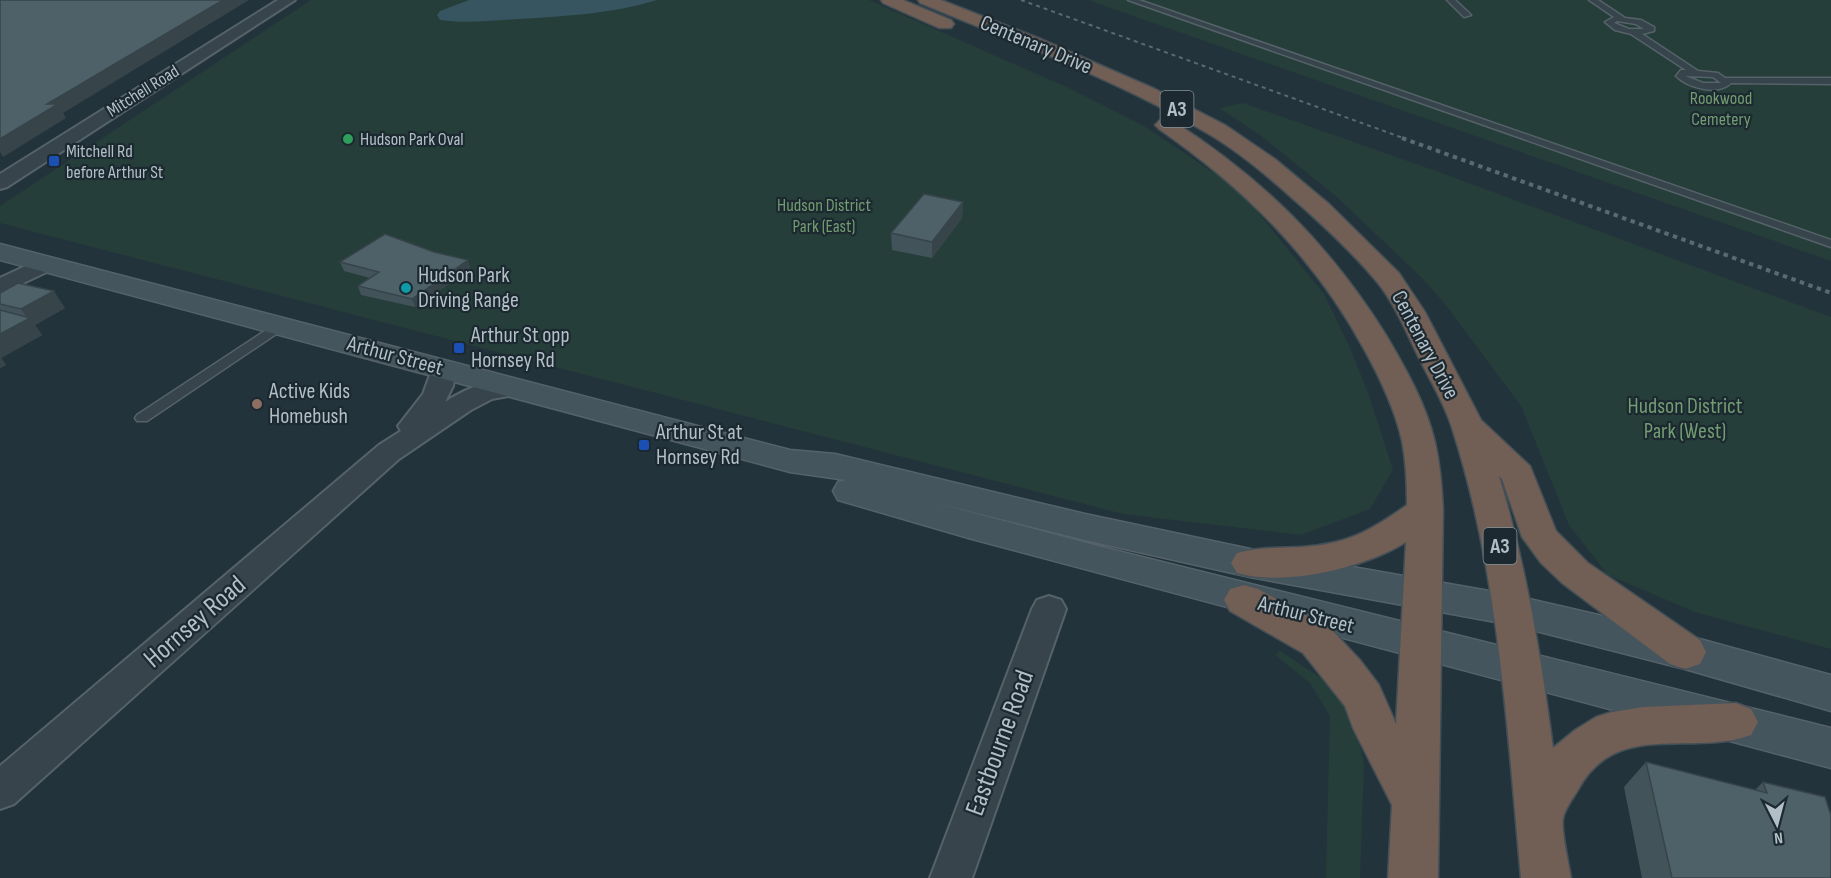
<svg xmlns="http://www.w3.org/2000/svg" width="1831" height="878" font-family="'Sofia Sans Condensed',sans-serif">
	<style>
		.green { fill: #263e39 }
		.water { fill: #375461 }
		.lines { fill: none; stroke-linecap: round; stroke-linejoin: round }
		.lane-casing { stroke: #556269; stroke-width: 3 }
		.street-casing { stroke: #556269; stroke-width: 4 }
		.secondary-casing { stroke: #556269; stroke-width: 3 }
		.highway-casing { stroke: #424f56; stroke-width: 3 }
		.lane { fill: #37444b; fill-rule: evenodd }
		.street { fill: #37444b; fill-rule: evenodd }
		.secondary { fill: #45555e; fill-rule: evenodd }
		.highway { fill: #715e54; fill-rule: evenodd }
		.rail-far1 { stroke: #596a72; stroke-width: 2; stroke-dasharray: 4 4; stroke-linecap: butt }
		.rail { stroke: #596a72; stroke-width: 4; stroke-dasharray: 4.5 4.5; stroke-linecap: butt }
		.wall { fill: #43535a }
		.shaded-wall { fill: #37444a }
		.building { fill: #4e6169; stroke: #37444a; stroke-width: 1.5 }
		.leisure-dot { fill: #2e9e5b; stroke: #1c2930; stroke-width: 2 }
		.transit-dot { fill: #1a4fb4; stroke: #1c2930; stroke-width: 2 }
		.culture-dot { fill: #0f9aa8; stroke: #1c2930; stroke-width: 2 }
		.education-dot { fill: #8d6e63; stroke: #1c2930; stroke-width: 2 }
		.labels { text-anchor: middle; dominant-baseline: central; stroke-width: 4.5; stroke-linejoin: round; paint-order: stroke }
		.far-street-label { font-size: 18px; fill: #b2bfc7; stroke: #1c2930 }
		.far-park-label { font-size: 18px; fill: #729c71; stroke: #1c2930 }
		.far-poi-label { font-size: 18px; fill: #b2bfc7; stroke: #1c2930; text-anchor: start }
		.shield { fill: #1c2930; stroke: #85929a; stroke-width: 1.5 }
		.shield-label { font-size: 21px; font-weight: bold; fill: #b2bfc7 }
		.street-label { font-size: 22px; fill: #b2bfc7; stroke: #1c2930 }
		.poi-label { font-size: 22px; fill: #b2bfc7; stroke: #1c2930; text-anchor: start }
		.park-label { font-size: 22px; fill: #729c71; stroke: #1c2930 }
		.near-street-label { font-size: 27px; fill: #b2bfc7; stroke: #1c2930 }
	</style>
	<rect width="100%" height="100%" fill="#23333b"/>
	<!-- green -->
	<g class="green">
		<path d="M311 0H869L1071 89 1144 126 1223 179 1253 206 1324 294 1350 348 1369 395 1393 470 1370 509 1301 535 1123 514 0 223V206Z"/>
		<path d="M1088 0H1831V261Z"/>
		<path d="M1243 103 1439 172 1831 317V649L1695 612 1608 575 1569 525 1521 406 1445 304 1423 279 1338 198 1260 135 1219 108Z"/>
		<path d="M1280 651 1321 678 1328 685 1335 684 1354 718 1364 764 1360 878H1326L1330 716 1310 683 1275 655Z"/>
	</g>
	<!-- water -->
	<path class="water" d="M469 0H657C612 14 566 16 519 19 493 20 466 24 440 20L437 15 440 11Z"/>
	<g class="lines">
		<defs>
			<g id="lane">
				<path d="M1128 0H1139L1831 240V247Z"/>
				<path d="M1447 0H1455L1471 15 1464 17Z"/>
				<path d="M1589 0H1598L1625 18 1641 20 1654 27V31L1642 34 1698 71 1718 73 1725 78H1831V84L1731 83C1718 96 1688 88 1676 76L1681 70H1686L1631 34 1615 30 1605 22 1614 17ZM1617 21 1636 24 1644 29H1629L1614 23ZM1685 76 1713 77 1721 83H1703Z"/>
				<path d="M280 321 287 325 285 328 147 421H137L135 418 137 415Z"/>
			</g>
			<g id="street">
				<path d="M278 0H295L7 187 0 189V174Z"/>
				<path d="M45 257 53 259 56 264 53 269 0 294V278Z"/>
				<path d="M443 362 452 364 456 370 453 386 445 402C466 388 495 376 520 382L524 388 520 394 492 399 471 410 399 459 14 804 0 809V766L379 445 401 431 398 426 423 394 434 364Z"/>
				<path d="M1049 596 1061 600 1066 609 972 878H930L1032 609 1037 600Z"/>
			</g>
			<path id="secondary" d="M0 244 790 450 835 454 1085 514 1250 549 1512 595 1685 635 1831 675V711L1685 669 1512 625 1250 577 1085 540 928 501 1094 545 1831 728V768L972 539 838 500 833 491 838 482 846 480 790 472 0 260Z"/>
			<g id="highway">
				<path d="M881 0H903L951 20 954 24 951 28H939L883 3Z"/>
				<path d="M918 0H941L1038 38 1155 89 1225 125 1275 159 1329 204 1399 273 1425 312 1481 420 1530 466 1556 531 1588 563 1700 640 1706 652 1700 664 1685 669 1670 664 1562 583 1541 563 1522 537 1502 479 1499 476C1526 565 1541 656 1553 748L1575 730 1596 717 1612 712 1643 707 1736 703 1751 709 1758 722 1751 735C1691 757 1616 719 1578 790 1573 798 1564 810 1563 819 1561 831 1569 864 1571 878H1521C1507 728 1499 573 1452 428 1445 405 1431 382 1420 360 1407 334 1396 306 1378 283 1352 252 1321 223 1291 197 1265 174 1238 151 1207 133 1117 80 1017 43 920 3Z"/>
				<path d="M1166 119 1173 121C1263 179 1329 244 1386 335 1406 369 1426 404 1435 442 1440 464 1442 487 1443 510L1438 878H1388L1392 805 1353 728 1345 706 1303 653 1230 611 1224 600 1230 589 1244 585 1258 589 1331 629 1360 660 1379 685 1396 724 1406 542C1365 568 1283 587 1237 573L1231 563 1237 553C1257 547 1279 548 1301 547 1348 544 1370 531 1407 505 1407 484 1406 462 1402 441 1395 409 1380 378 1364 349 1314 257 1244 188 1159 129L1155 125 1159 121Z"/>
			</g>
		</defs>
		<!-- lane casing -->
		<use href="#lane" class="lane-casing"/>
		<!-- street casing -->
		<use href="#street" class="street-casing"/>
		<!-- secondary casing -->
		<use href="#secondary" class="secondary-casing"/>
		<!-- highway casing -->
		<use href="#highway" class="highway-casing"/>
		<!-- lane -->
		<use href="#lane" class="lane"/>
		<!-- street -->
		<use href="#street" class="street"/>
		<!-- secondary -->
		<use href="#secondary" class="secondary"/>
		<!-- highway -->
		<use href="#highway" class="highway"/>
		<!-- rail-far1 -->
		<path class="rail-far1" d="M1021 0 1406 139"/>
		<!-- rail -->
		<path class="rail" d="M1402 138 1831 293"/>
	</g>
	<!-- wall -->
	<g class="wall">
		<path d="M963 202 962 218 932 258 892 250 891 233Z"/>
		<path d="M340 262 471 269 415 307 361 295 358 286 370 278 344 271Z"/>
		<path d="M0 293 65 308 35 325 42 335 1 358 6 365 0 368Z"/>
		<path d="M1646 762 1755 790 1763 782 1831 878H1642L1624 787Z"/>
	</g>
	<!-- shaded-wall -->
	<g class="shaded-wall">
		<path d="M223 0H249L63 113 66 118 3 157 0 152V139L47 104Z"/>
		<path d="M963 202 962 218 932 258V242Z"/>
		<path d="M468 260 471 269 415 307 412 299Z"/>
		<path d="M54 291 65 308 35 325 42 335 1 358 6 365 0 368V334L28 319 21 309Z"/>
	</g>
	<!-- building -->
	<g class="building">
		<path d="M0 0H223L47 104H58L0 139Z"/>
		<path d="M924 194 963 202 932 242 891 233Z"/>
		<path d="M385 234 434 252 468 260 412 299 358 286 379 272 340 262Z"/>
		<path d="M18 283 54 291 21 309 0 304V293Z"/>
		<path d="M0 310 30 318 0 334Z"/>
		<path d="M1646 762 1767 793 1763 782 1825 797 1831 815V878H1672Z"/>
	</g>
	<!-- markers -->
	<circle class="leisure-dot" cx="348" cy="139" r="6"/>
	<g class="transit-dot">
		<rect x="48" y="155" width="12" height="12" rx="3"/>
		<rect x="453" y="342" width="12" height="12" rx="3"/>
		<rect x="638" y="439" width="12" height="12" rx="3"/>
	</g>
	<circle class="culture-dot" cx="406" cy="288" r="6"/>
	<circle class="education-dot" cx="257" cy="404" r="6"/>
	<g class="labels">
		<!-- far-street labels -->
		<g class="far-street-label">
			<text transform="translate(143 91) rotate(-32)">Mitchell Road</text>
		</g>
		<!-- far-park labels -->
		<g class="far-park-label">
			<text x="1721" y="98">Rookwood<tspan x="1721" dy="21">Cemetery</tspan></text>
			<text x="824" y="205">Hudson District<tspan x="824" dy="21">Park (East)</tspan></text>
		</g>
		<!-- far-poi labels -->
		<g class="far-poi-label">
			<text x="360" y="139">Hudson Park Oval</text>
			<text x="66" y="151">Mitchell Rd<tspan x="66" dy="21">before Arthur St</tspan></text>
		</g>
		<!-- shield labels -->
		<g class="shield">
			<rect x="1160.5" y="91" width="33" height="36" rx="4.5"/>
			<rect x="1483.5" y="528" width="33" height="36" rx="4.5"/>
		</g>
		<g class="shield-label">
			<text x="1177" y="109">A3</text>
			<text x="1500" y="546">A3</text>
		</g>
		<!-- street labels -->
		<g class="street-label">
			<text transform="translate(1036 45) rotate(23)">Centenary Drive</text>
			<text transform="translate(1425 345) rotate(62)">Centenary Drive</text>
			<text transform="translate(395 356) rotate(15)">Arthur Street</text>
			<text transform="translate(1306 615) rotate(14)">Arthur Street</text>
		</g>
		<!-- poi labels -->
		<g class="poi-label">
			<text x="418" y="275">Hudson Park<tspan x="418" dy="25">Driving Range</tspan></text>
			<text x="471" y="335">Arthur St opp<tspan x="471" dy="25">Hornsey Rd</tspan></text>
			<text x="269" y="391">Active Kids<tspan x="269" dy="25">Homebush</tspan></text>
			<text x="656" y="432">Arthur St at<tspan x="656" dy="25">Hornsey Rd</tspan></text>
		</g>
		<!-- park labels -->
		<g class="park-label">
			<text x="1685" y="406">Hudson District<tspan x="1685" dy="25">Park (West)</tspan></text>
		</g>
		<!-- near-street labels -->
		<g class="near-street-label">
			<text transform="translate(195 622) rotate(-41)">Hornsey Road</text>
			<text transform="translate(1000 743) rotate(-70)">Eastbourne Road</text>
		</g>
	</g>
	<!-- north arrow -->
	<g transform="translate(1777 824) rotate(174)" stroke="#1c2930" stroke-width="4.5" paint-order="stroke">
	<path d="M0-4.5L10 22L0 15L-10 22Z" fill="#b2bfc7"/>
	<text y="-9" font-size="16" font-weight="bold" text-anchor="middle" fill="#b2bfc7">N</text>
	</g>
</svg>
